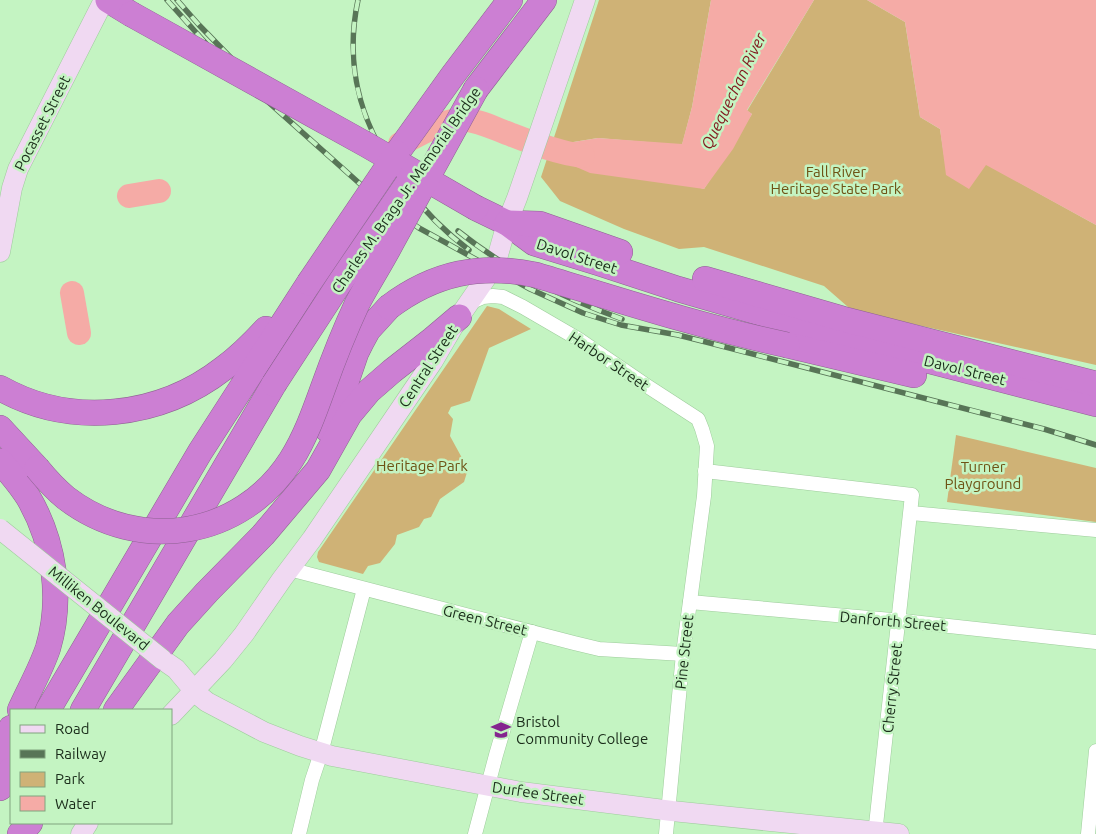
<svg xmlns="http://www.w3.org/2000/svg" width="1096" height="834" font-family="Ubuntu,sans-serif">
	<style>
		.green { fill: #cfb276 }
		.water { fill: #f5aba6 }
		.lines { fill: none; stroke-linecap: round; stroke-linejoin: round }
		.river { stroke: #f5aba6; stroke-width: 24 }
		.street-casing { stroke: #9ecc9c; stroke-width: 15 }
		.secondary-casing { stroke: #9ecc9c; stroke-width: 21 }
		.highway-casing { stroke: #8e6292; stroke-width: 26 }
		.street { stroke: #fff; stroke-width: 14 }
		.secondary { stroke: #f0d9f2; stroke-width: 20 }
		.highway { stroke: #cc7fd3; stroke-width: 25 }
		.rail-casing { stroke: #587557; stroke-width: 5.5 }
		.rail { stroke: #c4f4c2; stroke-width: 4; stroke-dasharray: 11; stroke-linecap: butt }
		.secondary-bridge-casing { stroke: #9ecc9c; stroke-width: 21; stroke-linecap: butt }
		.highway-bridge-casing { stroke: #8e6292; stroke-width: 26; stroke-linecap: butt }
		.secondary-bridge { stroke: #f0d9f2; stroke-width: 20 }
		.highway-bridge { stroke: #cc7fd3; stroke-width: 25 }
		.labels { text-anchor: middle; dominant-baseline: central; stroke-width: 5; stroke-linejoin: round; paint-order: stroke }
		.street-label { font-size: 15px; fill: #1a2c1a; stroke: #c4f4c2 }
		.park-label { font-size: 15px; fill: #6e5315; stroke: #c4f4c2 }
		.poi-label { font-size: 15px; fill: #1a2c1a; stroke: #c4f4c2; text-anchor: start }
		.water-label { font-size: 16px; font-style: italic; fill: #82181e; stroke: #c4f4c2 }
	</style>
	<rect width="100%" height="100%" fill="#c4f4c2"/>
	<!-- green -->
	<g class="green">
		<path d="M599 0H711L692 107 682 145 598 138 561 144 704 189 752 114 747 111 814 0H867L905 22 920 117 940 129 947 175 986 164 1096 225V365L864 313 848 307 824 286 704 247 679 249 624 229 560 201 541 177Z"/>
		<path d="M487 306 499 309 531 329 489 348 470 401 451 407 448 413 453 419 450 436 468 469 464 482 440 499 431 517 424 519 419 527 397 535 395 544 380 563 368 566 363 574 319 562 317 557 318 552Z"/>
		<path d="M956 435 1096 468V522L947 502Z"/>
	</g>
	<!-- water -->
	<g class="water">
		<path d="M711 0H814L747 110 752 114 733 149 704 189 590 173 549 155 554 142 561 144 598 138 682 144 692 107Z"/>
		<path d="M867 0H1096V225L986 165 969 189 946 175 940 129 920 117 905 22Z"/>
	</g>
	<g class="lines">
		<!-- river -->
		<g class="river">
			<path d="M400 144C418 136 437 123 457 120 476 118 495 129 512 135 535 144 559 153 583 156"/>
			<path d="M129 196 159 191"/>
			<path d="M72 293 79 333"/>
		</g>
		<defs>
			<g id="street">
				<path d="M469 303 483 297 493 296 503 297 523 307 578 339 644 384 698 419 702 429 707 446 704 496 683 654 666 834"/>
				<path d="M705 471 912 495 875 834"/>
				<path d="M911 513 1096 530"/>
				<path d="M289 569 574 643 599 649 683 654"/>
				<path d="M690 602 903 621 1096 642"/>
				<path d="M299 834 312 780 321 753 364 589"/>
				<path d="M475 834 496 755 532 632"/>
				<path d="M1088 834 1096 751"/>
			</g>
			<g id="secondary">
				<path d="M0 252 12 188 18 169 104 0"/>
				<path d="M498 255 507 223 517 198 585 0"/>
				<path d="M163 660 176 669 197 694 207 702 264 732 300 746 332 756 521 792 672 811 899 834"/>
				<path d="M171 715 223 660 244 634 282 579 312 539 433 361 457 320 488 275"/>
				<path d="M81 834 88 823"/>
			</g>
			<g id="highway">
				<path d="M108 0 131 14"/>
				<path d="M476 89 544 0"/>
				<path d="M397 153 453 75 510 0"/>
				<path d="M476 208 507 223 534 243 599 263 678 289 891 351 1096 404"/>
				<path d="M507 223 540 224 620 252"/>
				<path d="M705 279 843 319 1096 384"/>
				<path d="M787 345 914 375"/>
				<path d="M0 388C71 428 160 418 224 368 239 357 253 343 266 329"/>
				<path d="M0 428 37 468"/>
				<path d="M327 429 340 400 356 353 362 341 368 330 389 307"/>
				<path d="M0 461C10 473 20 484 28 497 54 541 63 598 48 648 41 669 29 690 20 710"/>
				<path d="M48 710 200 452 309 283"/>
				<path d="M83 710 274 384"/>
				<path d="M116 710 178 624 207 592 263 535 318 470 349 415 369 391 392 371 433 339 459 317"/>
				<path d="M0 752 11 728"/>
				<path d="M0 788 11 770"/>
				<path d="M20 834 30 823"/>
			</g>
		</defs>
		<!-- street casing -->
		<use href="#street" class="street-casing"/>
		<!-- secondary casing -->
		<use href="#secondary" class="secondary-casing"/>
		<!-- highway casing -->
		<use href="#highway" class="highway-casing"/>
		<!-- street -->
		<use href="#street" class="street"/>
		<!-- secondary -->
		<use href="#secondary" class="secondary"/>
		<!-- highway -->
		<use href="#highway" class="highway"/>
		<defs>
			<g id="rail">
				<path d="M167 0 210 48 247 83 368 191 393 210 419 228 530 289 583 313 621 325 678 335 706 342 1044 429 1096 445"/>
				<path d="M177 0 199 25 234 61"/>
				<path d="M358 0C343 71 363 132 407 188 425 212 445 232 469 250"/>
				<path d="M458 231C510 272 561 297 622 319"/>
			</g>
		</defs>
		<!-- rail casing -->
		<use href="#rail" class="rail-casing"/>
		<!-- rail -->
		<use href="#rail" class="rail"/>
		<defs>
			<path id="secondary-bridge" d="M0 529 163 660"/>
			<g id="highway-bridge">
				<path d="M131 14 367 145 476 208"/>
				<path d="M309 283 397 153"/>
				<path d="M389 307C434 273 481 263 536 275 619 300 702 327 787 345"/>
				<path d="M274 384 339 284 410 180"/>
				<path d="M37 468C46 479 55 489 66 498 139 554 241 538 291 460 305 438 314 413 323 388 333 360 344 332 357 304 368 283 381 263 392 242 420 191 448 140 476 89"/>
			</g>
		</defs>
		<!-- secondary-bridge casing -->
		<use href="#secondary-bridge" class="secondary-bridge-casing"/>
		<!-- highway-bridge casing -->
		<use href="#highway-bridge" class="highway-bridge-casing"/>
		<!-- secondary-bridge -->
		<use href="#secondary-bridge" class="secondary-bridge"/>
		<!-- highway-bridge -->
		<use href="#highway-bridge" class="highway-bridge"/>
	</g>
	<!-- icons -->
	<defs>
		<symbol id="school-bare" viewBox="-9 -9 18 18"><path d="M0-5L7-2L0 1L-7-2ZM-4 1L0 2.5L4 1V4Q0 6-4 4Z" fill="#85258f" stroke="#c4f4c2" stroke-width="2.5" paint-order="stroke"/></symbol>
	</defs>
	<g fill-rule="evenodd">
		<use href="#school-bare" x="487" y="716" width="28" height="28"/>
	</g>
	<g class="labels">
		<!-- street labels -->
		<g class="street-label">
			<text transform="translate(42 123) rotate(-63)">Pocasset Street</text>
			<text transform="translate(406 190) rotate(-55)">Charles M. Braga Jr. Memorial Bridge</text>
			<text transform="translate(577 256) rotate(18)">Davol Street</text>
			<text transform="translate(609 361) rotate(34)">Harbor Street</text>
			<text transform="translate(428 366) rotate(-57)">Central Street</text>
			<text transform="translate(965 370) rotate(14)">Davol Street</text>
			<text transform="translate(99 608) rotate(39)">Milliken Boulevard</text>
			<text transform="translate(485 620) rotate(14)">Green Street</text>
			<text transform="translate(893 621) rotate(5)">Danforth Street</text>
			<text transform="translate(684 652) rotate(-84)">Pine Street</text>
			<text transform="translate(892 688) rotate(-84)">Cherry Street</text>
			<text transform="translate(538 793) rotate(8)">Durfee Street</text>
		</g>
		<!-- park labels -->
		<g class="park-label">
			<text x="836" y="171">Fall River<tspan x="836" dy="17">Heritage State Park</tspan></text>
			<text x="422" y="465">Heritage Park</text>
			<text x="983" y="466">Turner<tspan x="983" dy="17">Playground</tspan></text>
		</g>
		<!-- poi labels -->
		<g class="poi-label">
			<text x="516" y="721">Bristol<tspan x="516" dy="17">Community College</tspan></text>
		</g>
		<!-- water labels -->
		<g class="water-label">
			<text transform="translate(733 91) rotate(-64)">Quequechan River</text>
		</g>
	</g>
	<!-- legend -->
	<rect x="10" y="709" width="162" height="115" fill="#c4f4c2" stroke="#80a47f"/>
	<rect x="20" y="725" width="25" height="8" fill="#f0d9f2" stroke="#80a47f"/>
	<text x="55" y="734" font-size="15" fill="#1a2c1a">Road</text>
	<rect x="20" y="750" width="25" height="8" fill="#587557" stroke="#80a47f"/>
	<text x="55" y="759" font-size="15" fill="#1a2c1a">Railway</text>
	<rect x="20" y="772" width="25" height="15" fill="#cfb276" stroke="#80a47f"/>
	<text x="55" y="784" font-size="15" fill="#1a2c1a">Park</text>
	<rect x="20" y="796" width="25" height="15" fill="#f5aba6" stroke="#80a47f"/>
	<text x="55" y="809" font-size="15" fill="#1a2c1a">Water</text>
</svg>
